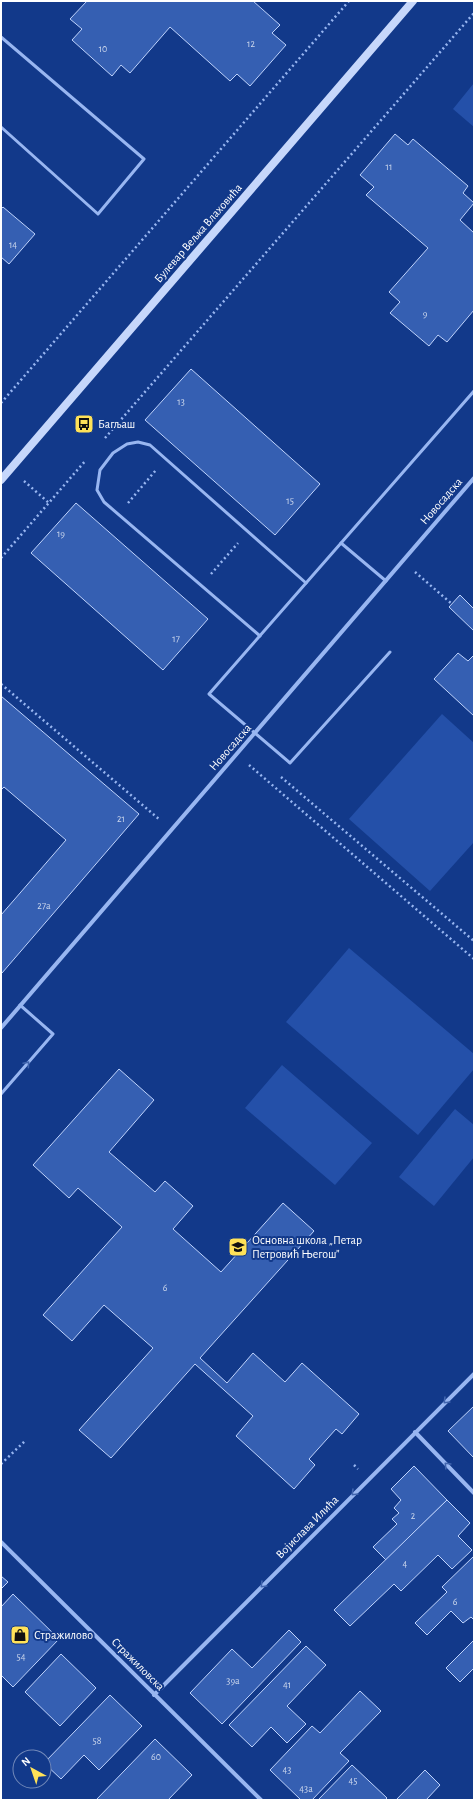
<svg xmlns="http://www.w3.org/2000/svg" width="475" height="1801" font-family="'Alegreya Sans',sans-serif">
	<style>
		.green { fill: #2450a9 }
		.building { fill: #355fb2; stroke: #bfd3fc }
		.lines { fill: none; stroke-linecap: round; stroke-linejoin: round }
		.path { stroke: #98b6f1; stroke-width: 2.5; stroke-dasharray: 2 3; stroke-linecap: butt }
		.lane { stroke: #98b6f1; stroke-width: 3 }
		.street { stroke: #98b6f1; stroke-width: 4 }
		.secondary { stroke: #c6d7fb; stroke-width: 8 }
		.oneway { stroke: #4165ae }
		.labels { text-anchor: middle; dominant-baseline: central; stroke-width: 4; stroke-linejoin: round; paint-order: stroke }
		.number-label { font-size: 10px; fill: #ccd7ec }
		.street-label { font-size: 12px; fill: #fff; stroke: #12398a }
		.poi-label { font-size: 12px; fill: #fff; stroke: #12398a; text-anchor: start }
	</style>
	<rect width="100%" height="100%" fill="#12398a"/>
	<!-- green -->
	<g class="green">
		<path d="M474 83V127L453 109Z"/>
		<path d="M442 714 474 743V842L430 891 349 819Z"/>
		<path d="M349 948 474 1054V1069L418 1135 286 1022Z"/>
		<path d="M282 1065 372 1143 335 1185 245 1108Z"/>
		<path d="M455 1109 474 1125V1157L434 1206 399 1177Z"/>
	</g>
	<!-- building -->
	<g class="building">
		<path d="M87 1H253L280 25 272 33 286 45 250 86 237 74 230 81 170 27 130 73 121 65 112 76 72 40 82 29 70 19Z"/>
		<path d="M395 134 408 145 413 139 468 186 463 193 474 203 460 220 474 233V310L447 342 438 335 429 346 390 313 400 302 389 292 428 248 366 195 374 187 360 175Z"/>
		<path d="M3 207 35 234 9 264 1 257V209Z"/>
		<path d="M191 369 320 484 275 535 145 420Z"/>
		<path d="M76 503 208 619 163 670 31 553Z"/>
		<path d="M460 595 474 609V631L449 607Z"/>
		<path d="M458 653 468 661 474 655V716L434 679Z"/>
		<path d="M1 696 139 814 2 973 1 972V915L66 840 4 787 1 790Z"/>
		<path d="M119 1069 154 1100 109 1152 155 1192 165 1181 193 1206 173 1229 221 1272 283 1203 314 1231 200 1358 227 1383 253 1353 285 1382 302 1363 359 1414 342 1434 336 1429 309 1459 315 1465 294 1489 236 1436 253 1416 195 1364 111 1458 79 1430 153 1348 104 1305 72 1341 43 1315 122 1227 78 1188 69 1198 33 1165Z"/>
		<path d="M474 1406V1458L448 1431Z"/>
		<path d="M414 1466 447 1500 386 1560 373 1547 397 1524 392 1519 399 1513 394 1508 401 1500 391 1489Z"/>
		<path d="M447 1500 470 1523 458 1536 472 1550 452 1569 438 1555 401 1591 394 1584 350 1626 334 1610Z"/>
		<path d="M474 1556V1620L471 1617 463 1623 451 1611 427 1635 415 1623 447 1592 442 1587Z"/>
		<path d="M1 1576 8 1582 1 1589Z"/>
		<path d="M13 1594 59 1639 13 1687 1 1675V1607Z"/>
		<path d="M289 1630 301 1642 222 1724 190 1693 232 1649 252 1668Z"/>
		<path d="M474 1640V1668L460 1682 446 1668Z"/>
		<path d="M306 1646 326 1665 287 1706 306 1724 287 1743 271 1727 252 1747 229 1725Z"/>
		<path d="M61 1654 96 1688 60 1726 25 1692Z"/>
		<path d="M360 1691 381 1711 340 1753 349 1761 312 1800H301L270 1770 312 1726 320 1733Z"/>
		<path d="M110 1695 142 1726 99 1770 84 1755 61 1779 44 1763Z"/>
		<path d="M155 1739 192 1775 168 1800H96Z"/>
		<path d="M352 1765 387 1798 385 1800H318Z"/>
		<path d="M425 1770 440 1785 426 1800H396Z"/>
	</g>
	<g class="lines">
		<!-- path -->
		<g class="path">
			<path d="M1 403 349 1"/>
			<path d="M105 438 474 13"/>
			<path d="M24 481 49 503"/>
			<path d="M128 503 156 470"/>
			<path d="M1 558 86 460"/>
			<path d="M415 572 452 604"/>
			<path d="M211 574 238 543"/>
			<path d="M1 684 160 820"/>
			<path d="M249 765 474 959"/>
			<path d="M281 777 474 941"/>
			<path d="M1 1464 26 1440"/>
			<path d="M354 1465 358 1469"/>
		</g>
		<!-- lane -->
		<g class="lane">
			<path d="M1 37 144 159 98 214 1 127"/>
			<path d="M341 543 386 581"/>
			<path d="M260 636 104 502 97 490 100 470 113 453 127 444 138 442 150 445 306 583"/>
			<path d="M390 652 290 763 209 694 474 391"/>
			<path d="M1 1094 53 1034 20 1005"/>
		</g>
		<!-- street -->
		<g class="street">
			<path d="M1 1028 474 478"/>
			<path d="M415 1432 474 1493"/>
			<path d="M1 1542 261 1800"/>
			<path d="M154 1695 474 1374"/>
		</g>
		<!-- secondary -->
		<path class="secondary" d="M1 480 413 1"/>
	</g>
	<!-- one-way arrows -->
	<defs><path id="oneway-chevron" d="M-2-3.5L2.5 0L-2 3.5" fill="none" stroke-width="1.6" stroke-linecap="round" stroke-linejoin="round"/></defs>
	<g class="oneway">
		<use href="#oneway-chevron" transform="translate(27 1064) rotate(-49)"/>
		<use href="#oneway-chevron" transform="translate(446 1401) rotate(135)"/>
		<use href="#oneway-chevron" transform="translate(447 1465) rotate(-134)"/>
		<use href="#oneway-chevron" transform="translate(354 1493) rotate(135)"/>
		<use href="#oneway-chevron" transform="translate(263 1585) rotate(135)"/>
	</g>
	<!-- icons -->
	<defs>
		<symbol id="bus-square" viewBox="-11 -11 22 22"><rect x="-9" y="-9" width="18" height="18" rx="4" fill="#ffe258" stroke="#12398a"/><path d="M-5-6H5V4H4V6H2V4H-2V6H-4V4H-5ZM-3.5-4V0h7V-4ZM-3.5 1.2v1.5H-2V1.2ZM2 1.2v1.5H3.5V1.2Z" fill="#111"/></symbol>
		<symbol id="school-square" viewBox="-11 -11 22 22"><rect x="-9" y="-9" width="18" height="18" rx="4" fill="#ffe258" stroke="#12398a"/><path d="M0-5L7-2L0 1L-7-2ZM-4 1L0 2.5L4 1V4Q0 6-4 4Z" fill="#111"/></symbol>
		<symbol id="shop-square" viewBox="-11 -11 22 22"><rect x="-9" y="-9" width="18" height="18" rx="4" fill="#ffe258" stroke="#12398a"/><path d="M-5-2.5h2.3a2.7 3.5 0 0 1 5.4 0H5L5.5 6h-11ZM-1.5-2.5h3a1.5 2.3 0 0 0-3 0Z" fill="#111"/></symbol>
	</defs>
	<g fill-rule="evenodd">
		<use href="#bus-square" x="73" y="413" width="22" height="22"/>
		<use href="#school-square" x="227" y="1236" width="22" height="22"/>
		<use href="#shop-square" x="9" y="1624" width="22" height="22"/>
	</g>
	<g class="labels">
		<!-- number labels -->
		<g class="number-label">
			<text x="251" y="44">12</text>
			<text x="103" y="49">10</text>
			<text x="389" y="167">11</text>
			<text x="13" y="245">14</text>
			<text x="425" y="314">9</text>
			<text x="181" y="402">13</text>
			<text x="290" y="501">15</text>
			<text x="61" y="534">19</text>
			<text x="176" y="639">17</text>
			<text x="121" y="819">21</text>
			<text x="44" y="906">27a</text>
			<text x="165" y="1288">6</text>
			<text x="413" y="1516">2</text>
			<text x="405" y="1564">4</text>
			<text x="455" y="1602">6</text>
			<text x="21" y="1657">54</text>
			<text x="233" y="1681">39a</text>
			<text x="287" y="1685">41</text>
			<text x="97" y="1741">58</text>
			<text x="156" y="1757">60</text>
			<text x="287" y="1770">43</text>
			<text x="353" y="1781">45</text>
			<text x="306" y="1789">43a</text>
		</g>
		<!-- street labels -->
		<g class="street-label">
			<text transform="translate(198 233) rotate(-49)">Булевар Вељка Влаховића</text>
			<text transform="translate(441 501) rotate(-49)">Новосадска</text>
			<text transform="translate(230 747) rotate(-49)">Новосадска</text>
			<text transform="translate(307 1527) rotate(-45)">Војислава Илића</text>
			<text transform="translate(138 1664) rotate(45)">Стражиловска</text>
		</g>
		<!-- poi labels -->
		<g class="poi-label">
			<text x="98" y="424">Багљаш</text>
			<text x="252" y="1240">Основна школа „Петар<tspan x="252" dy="14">Петровић Његош”</tspan></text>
			<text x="34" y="1635">Стражилово</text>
		</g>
	</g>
	<!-- border -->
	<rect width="475" height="1801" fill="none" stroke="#ffffff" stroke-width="4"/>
	<!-- north arrow -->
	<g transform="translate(32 1769) rotate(320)"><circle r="19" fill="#12398a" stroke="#7188b9"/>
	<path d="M0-3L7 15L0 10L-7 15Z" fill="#ffe258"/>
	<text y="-6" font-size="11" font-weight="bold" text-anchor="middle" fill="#ffffff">N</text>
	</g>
</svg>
